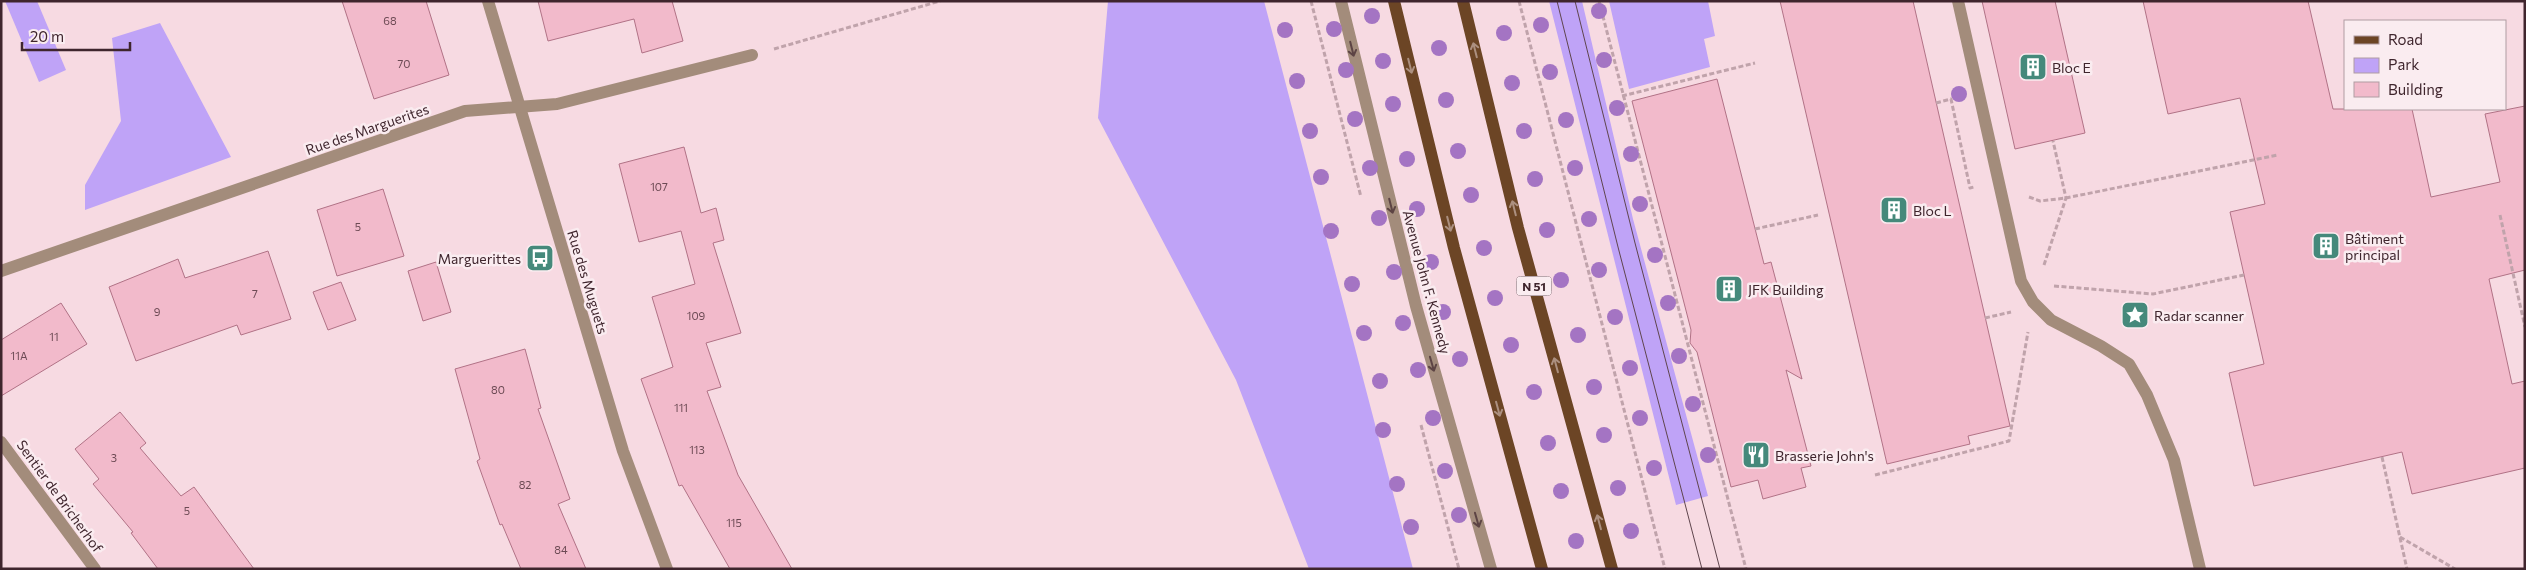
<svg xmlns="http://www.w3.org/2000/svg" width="2526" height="570" font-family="Commissioner,sans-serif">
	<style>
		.green { fill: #bfa3f7 }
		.building { fill: #f2bacb; stroke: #b17286 }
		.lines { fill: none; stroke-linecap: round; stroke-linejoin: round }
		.path { stroke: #c0a3ab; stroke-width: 3; stroke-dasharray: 5 2.5; stroke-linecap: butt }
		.service { stroke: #a38c7b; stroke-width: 12 }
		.minor { stroke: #a38c7b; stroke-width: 12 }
		.primary { stroke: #6c4525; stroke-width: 12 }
		.tram { stroke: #5f454d; stroke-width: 1 }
		.tree { fill: #a474c3 }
		.oneway { stroke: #5d4444 }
		.oneway2 { stroke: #ac9080 }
		.labels { text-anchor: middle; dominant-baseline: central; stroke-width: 5; stroke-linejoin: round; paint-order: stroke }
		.number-label { font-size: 11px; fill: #6c4a54 }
		.shield { fill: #faecf0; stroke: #776168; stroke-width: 1 }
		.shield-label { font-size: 12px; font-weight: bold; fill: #3f252d }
		.poi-label { font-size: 14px; fill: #3f252d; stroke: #faecf0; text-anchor: start }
		.street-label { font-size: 14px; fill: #3f252d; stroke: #faecf0 }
	</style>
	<rect width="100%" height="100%" fill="#f7dae2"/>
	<!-- green -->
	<g class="green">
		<path d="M5 1H37L66 70 39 82Z"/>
		<path d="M1108 1H1264L1413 569H1309L1236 380 1098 118Z"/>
		<path d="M1549 1H1582L1633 219 1708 496 1676 505Z"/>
		<path d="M1609 1H1708L1715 36 1704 39 1710 67 1629 89Z"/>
		<path d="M160 23 231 157 85 210V185L121 121 112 38Z"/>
	</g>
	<!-- building -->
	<g class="building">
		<path d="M342 1H426L449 75 374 99Z"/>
		<path d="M538 1H672L683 41 642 53 634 19 548 41Z"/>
		<path d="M1780 1H1913L2010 426 1968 436 1970 444 1887 464Z"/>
		<path d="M1982 1H2055L2085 133 2015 149Z"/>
		<path d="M2143 1H2308L2333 109H2412L2431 197 2500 182 2485 114 2525 106V270L2489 279 2512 384 2525 381V468L2412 494 2402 452 2254 486 2229 373 2264 364 2230 212 2265 204 2240 98 2168 114Z"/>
		<path d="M1717 79 1764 264 1771 262 1802 379 1786 370 1811 466 1801 468 1806 487 1763 499 1758 480 1731 487 1697 352 1690 343 1691 330 1632 101Z"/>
		<path d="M684 147 701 213 716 208 724 240 713 243 741 333 706 343 721 387 707 391 738 475 792 569H730L682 485 679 486 641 379 673 367 652 297 695 284 681 231 639 242 619 164Z"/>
		<path d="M383 189 404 256 337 276 317 210Z"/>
		<path d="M268 251 291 319 241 335 237 325 136 361 109 287 178 259 185 278Z"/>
		<path d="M436 262 451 312 423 321 408 271Z"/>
		<path d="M341 282 356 320 328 330 313 292Z"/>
		<path d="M61 303 87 344 1 396V340Z"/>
		<path d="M525 349 541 408 538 409 570 499 558 504 586 569H521L502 524 500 525 477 461 480 459 455 369Z"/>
		<path d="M120 412 146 443 140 448 181 496 194 487 254 569H158L131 533 133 532 93 484 99 479 75 449Z"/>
	</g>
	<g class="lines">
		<!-- path -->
		<g class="path">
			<path d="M1311 1 1361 197"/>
			<path d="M1519 1 1665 569"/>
			<path d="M1599 1 1746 569"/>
			<path d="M774 49 940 1"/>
			<path d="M1622 96 1755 63"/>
			<path d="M1936 103 1951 99 1970 188 1974 187"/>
			<path d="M2029 197 2040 201 2066 198 2278 155"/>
			<path d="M2500 215 2525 327"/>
			<path d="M1755 229 1818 215"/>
			<path d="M2044 265 2066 198 2053 141"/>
			<path d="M2054 286 2153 294 2244 275"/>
			<path d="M1985 318 2011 312"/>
			<path d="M1421 425 1459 569"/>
			<path d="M2382 457 2407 569"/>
			<path d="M1875 475 2009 441 2028 332"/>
			<path d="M2400 537 2455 569"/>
		</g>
		<!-- service -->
		<path class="service" d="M1958 1 2021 281 2033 302 2051 320 2101 346 2129 364 2147 395 2174 460 2200 569"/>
		<!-- minor -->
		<g class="minor">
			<path d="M488 1 623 451 667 569"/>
			<path d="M1341 1 1416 306 1491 569"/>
			<path d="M1 271 465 111 557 104 752 55"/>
			<path d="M1 442 95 569"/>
		</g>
		<!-- primary -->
		<g class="primary">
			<path d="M1394 1 1454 248 1542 569"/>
			<path d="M1463 1 1518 228 1612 569"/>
		</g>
		<!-- tram -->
		<g class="tram">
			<path d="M1557 1 1618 247 1702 569"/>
			<path d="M1575 1 1635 243 1720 569"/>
		</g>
	</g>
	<!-- trees -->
	<g class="tree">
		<circle cx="1599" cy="11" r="8"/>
		<circle cx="1372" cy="16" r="8"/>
		<circle cx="1541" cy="25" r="8"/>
		<circle cx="1334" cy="29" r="8"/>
		<circle cx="1285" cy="30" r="8"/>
		<circle cx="1504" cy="33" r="8"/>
		<circle cx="1439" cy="48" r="8"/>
		<circle cx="1604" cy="60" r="8"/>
		<circle cx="1383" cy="61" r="8"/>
		<circle cx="1346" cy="70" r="8"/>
		<circle cx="1550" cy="72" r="8"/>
		<circle cx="1297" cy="81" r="8"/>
		<circle cx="1512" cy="83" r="8"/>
		<circle cx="1959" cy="94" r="8"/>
		<circle cx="1446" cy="100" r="8"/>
		<circle cx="1393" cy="104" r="8"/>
		<circle cx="1617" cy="108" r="8"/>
		<circle cx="1355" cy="119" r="8"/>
		<circle cx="1566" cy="120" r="8"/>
		<circle cx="1310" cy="131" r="8"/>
		<circle cx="1524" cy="131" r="8"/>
		<circle cx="1458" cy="151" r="8"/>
		<circle cx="1631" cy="154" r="8"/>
		<circle cx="1407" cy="159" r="8"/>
		<circle cx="1370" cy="168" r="8"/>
		<circle cx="1575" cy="168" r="8"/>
		<circle cx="1321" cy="177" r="8"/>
		<circle cx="1535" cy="179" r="8"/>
		<circle cx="1471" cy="195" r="8"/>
		<circle cx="1640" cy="204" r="8"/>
		<circle cx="1417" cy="209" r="8"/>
		<circle cx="1379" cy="218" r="8"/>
		<circle cx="1589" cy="219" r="8"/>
		<circle cx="1547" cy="230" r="8"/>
		<circle cx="1331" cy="231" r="8"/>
		<circle cx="1484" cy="248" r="8"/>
		<circle cx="1655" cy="255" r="8"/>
		<circle cx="1431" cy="262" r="8"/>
		<circle cx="1599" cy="270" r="8"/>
		<circle cx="1394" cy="272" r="8"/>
		<circle cx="1561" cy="280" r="8"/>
		<circle cx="1352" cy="284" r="8"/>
		<circle cx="1495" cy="298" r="8"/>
		<circle cx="1668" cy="303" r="8"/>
		<circle cx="1443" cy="312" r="8"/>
		<circle cx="1615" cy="317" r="8"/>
		<circle cx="1403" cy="323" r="8"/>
		<circle cx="1364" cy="333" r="8"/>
		<circle cx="1578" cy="335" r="8"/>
		<circle cx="1511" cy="345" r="8"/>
		<circle cx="1679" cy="356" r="8"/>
		<circle cx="1460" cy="359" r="8"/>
		<circle cx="1630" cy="368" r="8"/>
		<circle cx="1418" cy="370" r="8"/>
		<circle cx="1380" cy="381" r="8"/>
		<circle cx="1594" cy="387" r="8"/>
		<circle cx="1534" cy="392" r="8"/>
		<circle cx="1693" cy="404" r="8"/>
		<circle cx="1433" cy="418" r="8"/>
		<circle cx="1640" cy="418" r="8"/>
		<circle cx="1383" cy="430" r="8"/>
		<circle cx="1604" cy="435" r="8"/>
		<circle cx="1548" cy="443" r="8"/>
		<circle cx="1708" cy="455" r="8"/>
		<circle cx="1654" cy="468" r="8"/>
		<circle cx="1445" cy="471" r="8"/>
		<circle cx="1397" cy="484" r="8"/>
		<circle cx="1618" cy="488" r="8"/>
		<circle cx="1561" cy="491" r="8"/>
		<circle cx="1459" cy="515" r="8"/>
		<circle cx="1411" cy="527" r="8"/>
		<circle cx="1631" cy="531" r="8"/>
		<circle cx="1576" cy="541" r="8"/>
	</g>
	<!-- one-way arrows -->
	<defs><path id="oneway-shaft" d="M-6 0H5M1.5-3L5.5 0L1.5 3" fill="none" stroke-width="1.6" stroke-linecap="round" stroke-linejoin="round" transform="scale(1.25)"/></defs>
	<g class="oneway">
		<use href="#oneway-shaft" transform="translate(1352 49) rotate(76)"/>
		<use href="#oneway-shaft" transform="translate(1391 206) rotate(76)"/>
		<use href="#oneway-shaft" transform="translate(1432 364) rotate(74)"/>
		<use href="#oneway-shaft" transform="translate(1477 520) rotate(74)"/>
	</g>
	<g class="oneway2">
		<use href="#oneway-shaft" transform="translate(1475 50) rotate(-104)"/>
		<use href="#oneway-shaft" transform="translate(1410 66) rotate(76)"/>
		<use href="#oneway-shaft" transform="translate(1514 208) rotate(-104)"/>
		<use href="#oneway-shaft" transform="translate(1449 224) rotate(76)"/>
		<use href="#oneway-shaft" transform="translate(1556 365) rotate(-105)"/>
		<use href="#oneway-shaft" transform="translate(1498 409) rotate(75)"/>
		<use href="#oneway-shaft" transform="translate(1599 522) rotate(-105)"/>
	</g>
	<!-- icons -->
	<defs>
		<symbol id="building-square" viewBox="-11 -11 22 22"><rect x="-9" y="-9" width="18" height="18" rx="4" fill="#45897b" stroke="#faecf0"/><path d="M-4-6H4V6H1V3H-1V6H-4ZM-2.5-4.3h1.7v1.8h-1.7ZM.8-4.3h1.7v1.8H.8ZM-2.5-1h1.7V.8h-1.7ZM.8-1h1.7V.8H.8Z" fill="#fff"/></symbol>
		<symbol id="bus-square" viewBox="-11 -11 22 22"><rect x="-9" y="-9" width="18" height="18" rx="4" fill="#45897b" stroke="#faecf0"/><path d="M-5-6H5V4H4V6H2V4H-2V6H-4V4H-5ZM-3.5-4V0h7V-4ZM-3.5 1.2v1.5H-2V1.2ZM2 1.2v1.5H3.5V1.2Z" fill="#fff"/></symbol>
		<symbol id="sight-square" viewBox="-11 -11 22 22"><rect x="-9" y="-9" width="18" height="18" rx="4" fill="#45897b" stroke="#faecf0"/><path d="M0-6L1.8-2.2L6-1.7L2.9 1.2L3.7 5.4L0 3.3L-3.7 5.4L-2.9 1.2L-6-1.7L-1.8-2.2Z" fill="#fff"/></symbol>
		<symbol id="restaurant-square" viewBox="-11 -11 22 22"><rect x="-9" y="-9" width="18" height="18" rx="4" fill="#45897b" stroke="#faecf0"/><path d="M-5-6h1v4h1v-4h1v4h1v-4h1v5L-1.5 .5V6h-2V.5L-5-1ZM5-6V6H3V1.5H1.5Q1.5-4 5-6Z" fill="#fff"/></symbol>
	</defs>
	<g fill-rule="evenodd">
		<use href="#building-square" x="2017" y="51" width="32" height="32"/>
		<use href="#building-square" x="1878" y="194" width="32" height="32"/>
		<use href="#building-square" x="2310" y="230" width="32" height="32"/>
		<use href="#bus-square" x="524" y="242" width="32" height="32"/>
		<use href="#building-square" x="1713" y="273" width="32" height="32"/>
		<use href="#sight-square" x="2119" y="299" width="32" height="32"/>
		<use href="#restaurant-square" x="1740" y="439" width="32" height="32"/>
	</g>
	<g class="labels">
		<!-- number labels -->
		<g class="number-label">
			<text x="390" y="20">68</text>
			<text x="404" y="63">70</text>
			<text x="659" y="186">107</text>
			<text x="358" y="226">5</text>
			<text x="255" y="293">7</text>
			<text x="157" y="311">9</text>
			<text x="696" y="315">109</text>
			<text x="54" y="336">11</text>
			<text x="19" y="355">11A</text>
			<text x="498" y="389">80</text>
			<text x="681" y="407">111</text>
			<text x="697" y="449">113</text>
			<text x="114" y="457">3</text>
			<text x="525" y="484">82</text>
			<text x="187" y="510">5</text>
			<text x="734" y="522">115</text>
			<text x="561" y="549">84</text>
		</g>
		<!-- shield labels -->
		<rect class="shield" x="1516.5" y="276.5" width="35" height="19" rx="4"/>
		<g class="shield-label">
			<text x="1534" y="286">N 51</text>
		</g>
		<!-- poi labels -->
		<g class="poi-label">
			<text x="2052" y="67">Bloc E</text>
			<text x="1913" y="210">Bloc L</text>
			<text x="2345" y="238">Bâtiment<tspan x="2345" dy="16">principal</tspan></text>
			<text x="521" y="258" text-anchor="end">Marguerittes</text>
			<text x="1748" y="289">JFK Building</text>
			<text x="2154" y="315">Radar scanner</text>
			<text x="1775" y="455">Brasserie John's</text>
		</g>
		<!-- street labels -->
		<g class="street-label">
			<text transform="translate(367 129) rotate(-19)">Rue des Marguerites</text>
			<text transform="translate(588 282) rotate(73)">Rue des Muguets</text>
			<text transform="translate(1427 282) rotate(75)">Avenue John F. Kennedy</text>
			<text transform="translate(60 496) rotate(54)">Sentier de Bricherhof</text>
		</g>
	</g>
	<!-- border -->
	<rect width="2526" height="570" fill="none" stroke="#3f252d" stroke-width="5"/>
	<!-- legend -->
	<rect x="2344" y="20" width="162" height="90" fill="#faecf0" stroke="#af9ca2"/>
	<rect x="2354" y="36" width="25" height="8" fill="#6c4525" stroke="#af9ca2"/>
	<text x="2388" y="45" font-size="15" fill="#3f252d">Road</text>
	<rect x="2354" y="58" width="25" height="15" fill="#bfa3f7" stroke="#af9ca2"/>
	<text x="2388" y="70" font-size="15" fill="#3f252d">Park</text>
	<rect x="2354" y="82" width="25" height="15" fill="#f2bacb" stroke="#af9ca2"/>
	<text x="2388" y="95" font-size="15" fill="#3f252d">Building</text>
	<!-- scale -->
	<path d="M22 42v8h108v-8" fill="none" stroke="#3f252d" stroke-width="2.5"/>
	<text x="30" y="42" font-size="15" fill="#3f252d" stroke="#faecf0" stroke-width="4" paint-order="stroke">20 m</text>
</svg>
